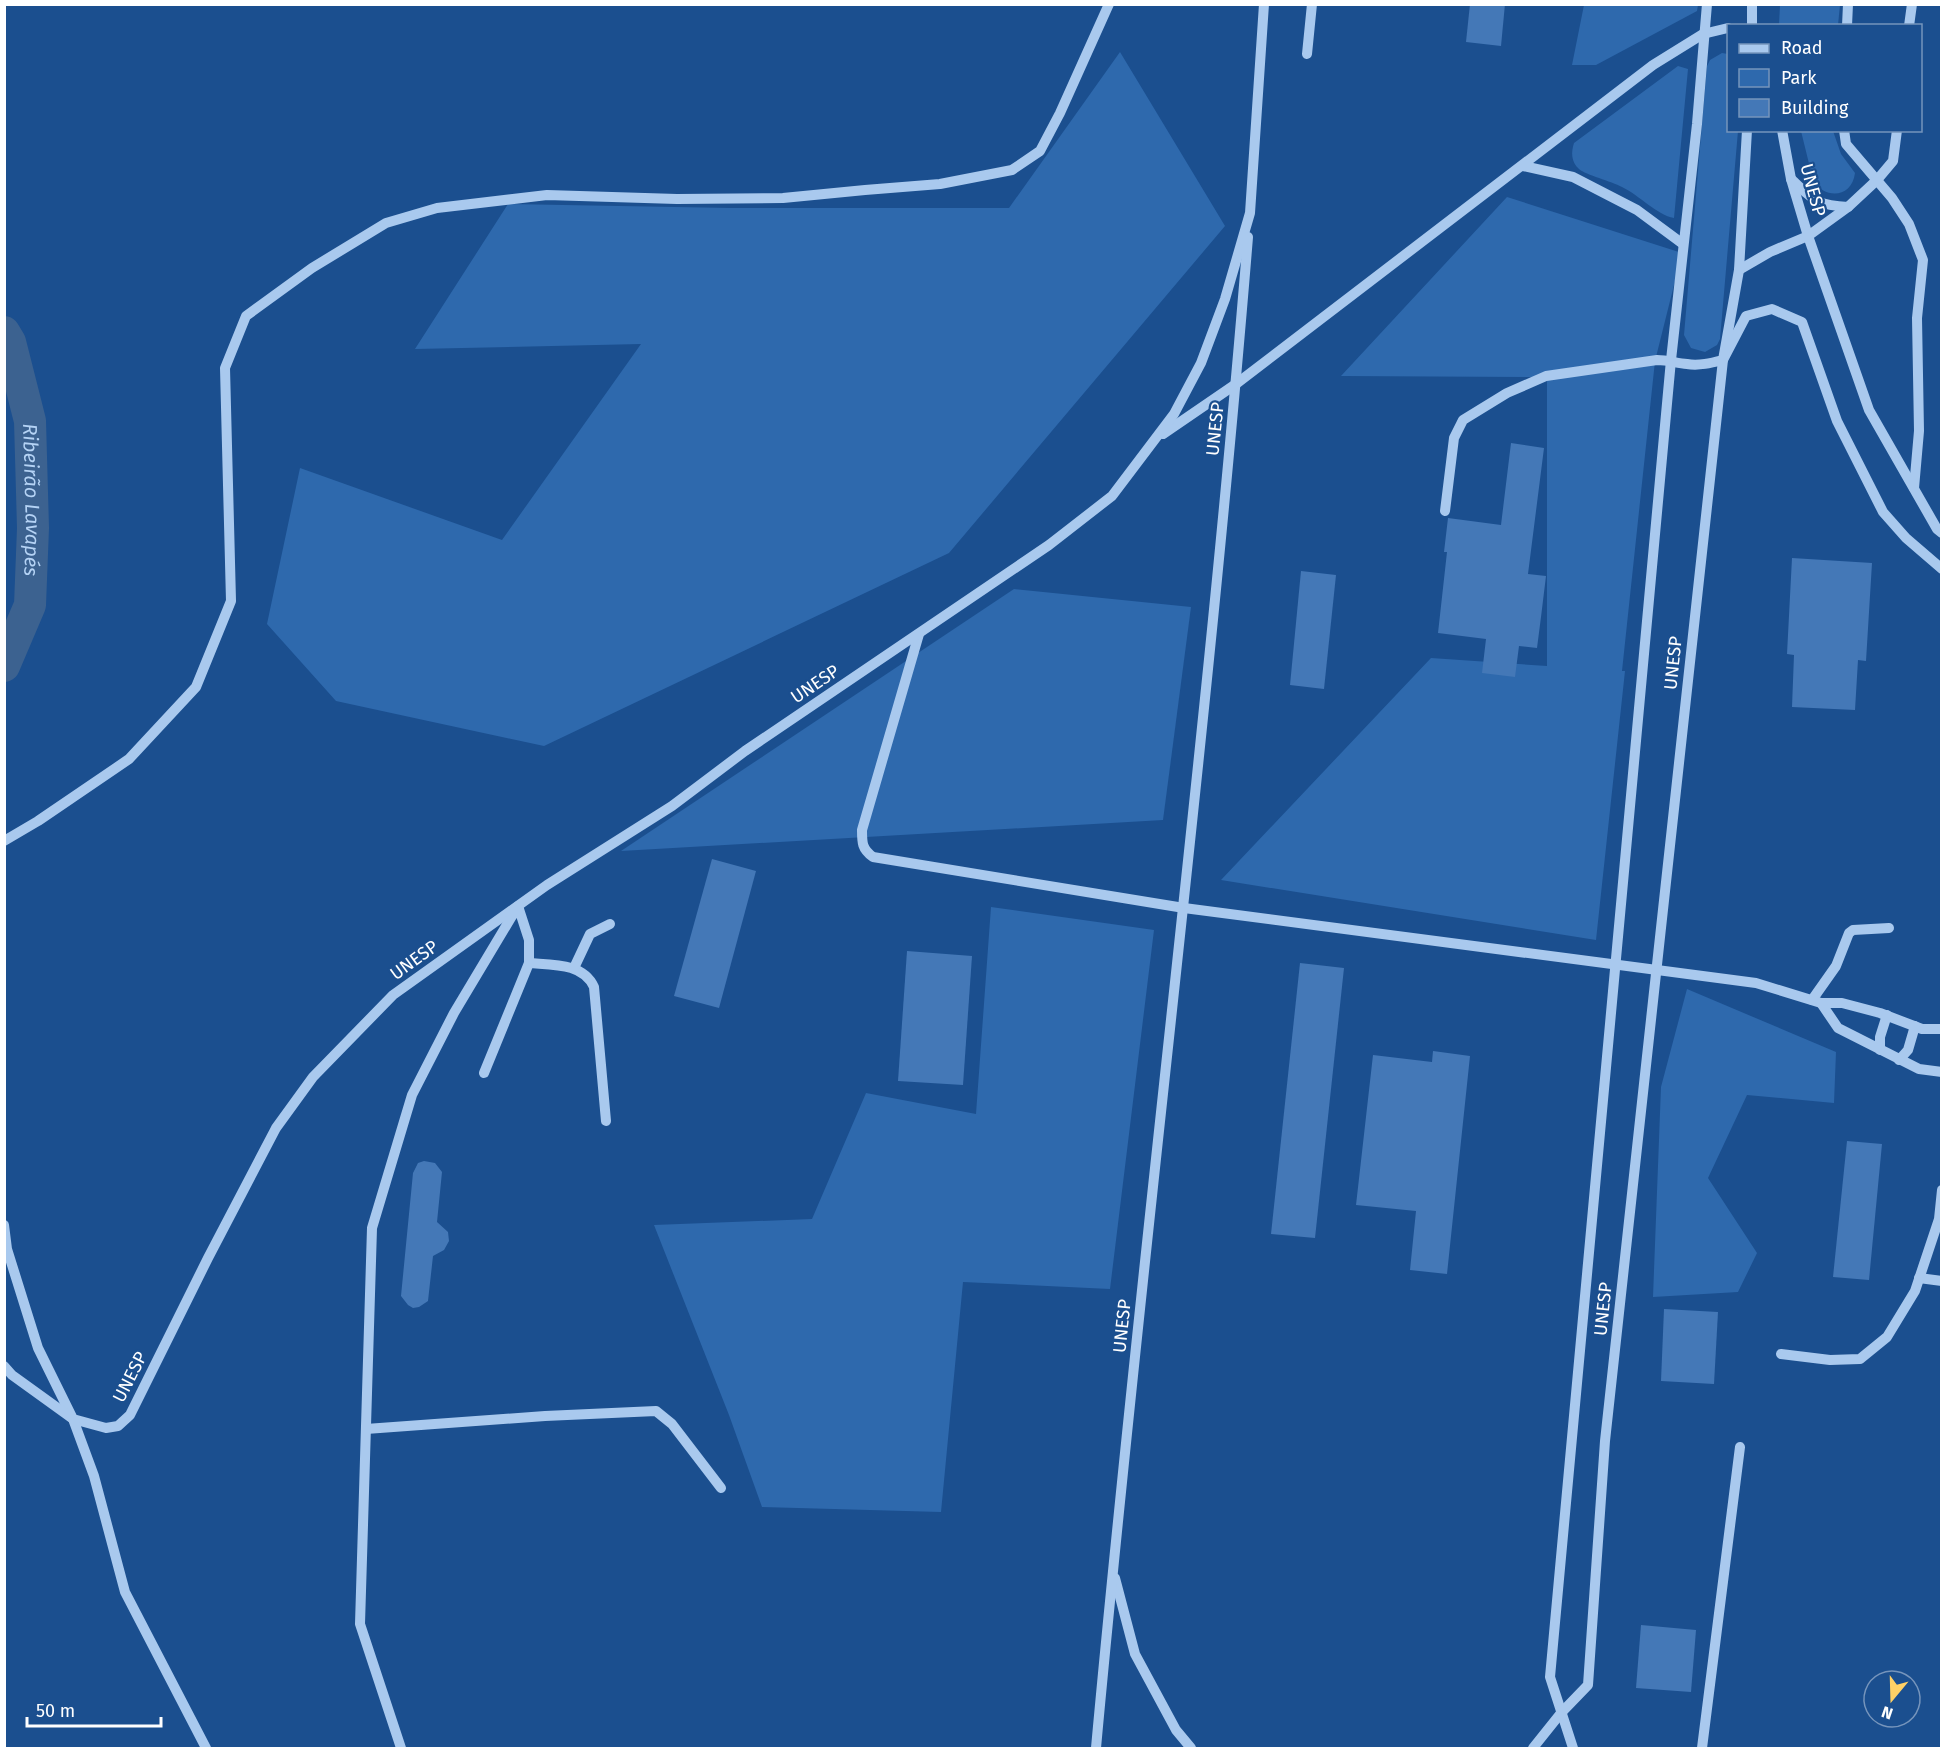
<svg xmlns="http://www.w3.org/2000/svg" width="1946" height="1753" font-family="'Fira Sans',sans-serif">
	<style>
		.green { fill: #2e69ad }
		.lines { fill: none; stroke-linecap: round; stroke-linejoin: round }
		.river { stroke: #3c6290; stroke-width: 32 }
		.building { fill: #4478b7 }
		.minor { stroke: #a9c9ee; stroke-width: 10 }
		.labels { text-anchor: middle; dominant-baseline: central; stroke-width: 4.5; stroke-linejoin: round; paint-order: stroke }
		.street-label { font-size: 18px; fill: #fff; stroke: #1b4f8f }
		.water-label { font-size: 20px; font-style: italic; fill: #b5d3f5; stroke: #1b4f8f }
	</style>
	<rect width="100%" height="100%" fill="#1b4f8f"/>
	<!-- green -->
	<g class="green">
		<path d="M1584 5V4L1698 5 1697 11 1596 65H1572Z"/>
		<path d="M1780 5H1840L1838 25H1779Z"/>
		<path d="M1120 52 1225 226 949 553 544 746 336 701 267 624 300 468 502 540 641 344 415 349 508 204 731 208H1009Z"/>
		<path d="M1722 53 1728 54V130L1738 131 1720 339 1717 345 1705 352 1691 348 1684 335 1707 66 1710 60Z"/>
		<path d="M1678 66 1688 69 1674 218C1657 215 1639 195 1622 187 1611 181 1586 175 1579 169 1571 162 1571 152 1574 143Z"/>
		<path d="M1801 131H1833L1841 154 1855 173C1852 198 1825 200 1813 180Z"/>
		<path d="M1507 197 1682 253 1655 361 1622 671H1625L1596 940 1221 880 1431 658 1547 666V377L1341 376Z"/>
		<path d="M1014 589 1191 607 1163 820 621 851Z"/>
		<path d="M991 907 1154 930 1110 1289 963 1282 941 1512 762 1507 729 1415 654 1225 812 1219 866 1093 976 1114Z"/>
		<path d="M1687 989 1836 1052 1834 1103 1747 1095 1708 1178 1757 1253 1738 1292 1653 1297 1661 1087Z"/>
	</g>
	<g class="lines">
		<!-- river -->
		<path class="river" id="s1" d="M4 332 10 342 30 421 33 528 30 605 4 666"/>
	</g>
	<!-- building -->
	<g class="building">
		<path d="M1470 4H1505L1501 46 1466 42Z"/>
		<path d="M1511 443 1544 448 1528 574 1546 576 1541 617 1537 648 1519 646 1515 677 1482 673 1486 639 1438 633 1447 552H1444L1448 518 1501 525Z"/>
		<path d="M1792 558 1872 563 1866 661 1858 660 1855 710 1792 707 1794 655 1787 654Z"/>
		<path d="M1301 571 1336 575 1324 689 1290 685Z"/>
		<path d="M712 859 756 871 719 1008 674 996Z"/>
		<path d="M907 951 972 956 963 1085 898 1081Z"/>
		<path d="M1300 963 1344 968 1315 1238 1271 1234Z"/>
		<path d="M1433 1051 1470 1056 1447 1274 1410 1270 1416 1211 1356 1205 1373 1055 1432 1062Z"/>
		<path d="M1847 1141 1882 1144 1869 1280 1833 1277Z"/>
		<path d="M424 1161 435 1163 442 1172 437 1222 448 1232 449 1241 444 1250 433 1256 428 1301 419 1307 413 1308 408 1305 401 1296 413 1173 418 1163Z"/>
		<path d="M1664 1309 1718 1312 1714 1384 1661 1381Z"/>
		<path d="M1641 1625 1696 1630 1691 1692 1636 1688Z"/>
	</g>
	<g class="lines">
		<!-- minor -->
		<g class="minor">
			<path d="M1752 26V4"/>
			<path d="M1847 26 1848 4"/>
			<path d="M1909 26 1912 4"/>
			<path d="M1307 54 1312 4"/>
			<path d="M1782 130 1791 179 1808 236 1869 410 1937 529 1942 533"/>
			<path d="M1844 130 1846 144 1892 198 1909 224 1923 260 1917 318 1919 431 1914 488"/>
			<path d="M1523 166 1573 177 1637 210 1683 244"/>
			<path d="M1791 179C1814 200 1815 205 1848 207"/>
			<path d="M1739 270 1770 252 1808 236 1848 207 1877 180 1893 161 1897 130"/>
			<path d="M1163 434 1236 384 1653 65 1703 34 1728 28"/>
			<path d="M1445 511 1454 438 1463 420 1507 393 1546 376 1657 360C1668 360 1676 363 1687 364 1699 366 1711 363 1723 360L1746 316 1772 309 1802 322 1837 421 1883 512 1906 538 1942 569"/>
			<path d="M919 634 862 830C862 843 862 849 873 857L1184 908 1756 983 1821 1003H1842L1880 1013 1922 1029H1942"/>
			<path d="M4 841 38 821 129 759 196 687 231 601 225 368 246 316 312 268 386 223 437 208 547 195 677 199 783 198 865 190 940 184 1012 170 1040 151 1060 113 1109 4"/>
			<path d="M529 963C553 965 583 963 594 987L606 1121"/>
			<path d="M574 968 590 934 610 924"/>
			<path d="M1812 1000 1836 966 1849 933 1853 930 1889 928"/>
			<path d="M1821 1003 1838 1028 1919 1069 1942 1072"/>
			<path d="M1880 1050V1037L1887 1015"/>
			<path d="M1899 1060 1908 1050 1915 1026"/>
			<path d="M4 1225 7 1249 38 1348 73 1419 106 1428 118 1426 130 1415 208 1258 276 1128 313 1077 393 995 547 885 672 806 745 751 1049 545 1112 496 1174 414 1201 363 1225 299 1250 213 1264 4"/>
			<path d="M1919 1278 1942 1281"/>
			<path d="M1781 1354 1830 1360 1860 1359 1887 1337 1915 1291 1939 1219 1942 1190"/>
			<path d="M4 1366 12 1375 73 1419 94 1476 125 1592 206 1748"/>
			<path d="M366 1429 545 1416 656 1411 672 1424 721 1488"/>
			<path d="M1115 1578 1135 1654 1176 1730 1191 1748"/>
			<path d="M401 1748 360 1624 372 1228 412 1095 454 1013 518 906 529 940V963L484 1073"/>
			<path d="M1096 1748C1142 1244 1207 742 1248 237"/>
			<path d="M1533 1748 1561 1713 1588 1685 1605 1441 1723 360 1739 270 1747 130"/>
			<path d="M1573 1748 1550 1677 1671 360 1697 124 1707 4"/>
			<path d="M1702 1748 1740 1447"/>
		</g>
	</g>
	<g class="labels">
		<!-- street labels -->
		<g class="street-label">
			<text transform="translate(1813 190) rotate(75)">UNESP</text>
			<text transform="translate(1215 429) rotate(-84)">UNESP</text>
			<text transform="translate(1673 663) rotate(-84)">UNESP</text>
			<text transform="translate(815 684) rotate(-34)">UNESP</text>
			<text transform="translate(414 960) rotate(-36)">UNESP</text>
			<text transform="translate(1603 1309) rotate(-84)">UNESP</text>
			<text transform="translate(1122 1326) rotate(-84)">UNESP</text>
			<text transform="translate(130 1377) rotate(-63)">UNESP</text>
		</g>
		<!-- water labels -->
		<g class="water-label">
			<text stroke="none"><textPath href="#s1" startOffset="172">Ribeirão Lavapés</textPath></text>
		</g>
	</g>
	<!-- border -->
	<rect width="1946" height="1753" fill="none" stroke="#ffffff" stroke-width="12"/>
	<!-- legend -->
	<rect x="1727" y="24" width="195" height="108" fill="#1b4f8f" stroke="#7695bc" stroke-width="1.5"/>
	<rect x="1739" y="44" width="30" height="9" fill="#a9c9ee" stroke="#7695bc" stroke-width="1.5"/>
	<text x="1781" y="54" font-size="18" fill="#ffffff">Road</text>
	<rect x="1739" y="69" width="30" height="18" fill="#2e69ad" stroke="#7695bc" stroke-width="1.5"/>
	<text x="1781" y="84" font-size="18" fill="#ffffff">Park</text>
	<rect x="1739" y="99" width="30" height="18" fill="#4478b7" stroke="#7695bc" stroke-width="1.5"/>
	<text x="1781" y="114" font-size="18" fill="#ffffff">Building</text>
	<!-- north arrow -->
	<g transform="translate(1892 1699) rotate(199)"><circle r="28" fill="#1b4f8f" stroke="#7695bc" stroke-width="1.5"/>
	<path d="M0-4.5L10 22L0 15L-10 22Z" fill="#ffd166"/>
	<text y="-9" font-size="16" font-weight="bold" text-anchor="middle" fill="#ffffff">N</text>
	</g>
	<!-- scale -->
	<path d="M27 1717v9h134v-9" fill="none" stroke="#ffffff" stroke-width="3"/>
	<text x="36" y="1717" font-size="18" fill="#ffffff" stroke="#1b4f8f" stroke-width="4.5" paint-order="stroke">50 m</text>
</svg>
